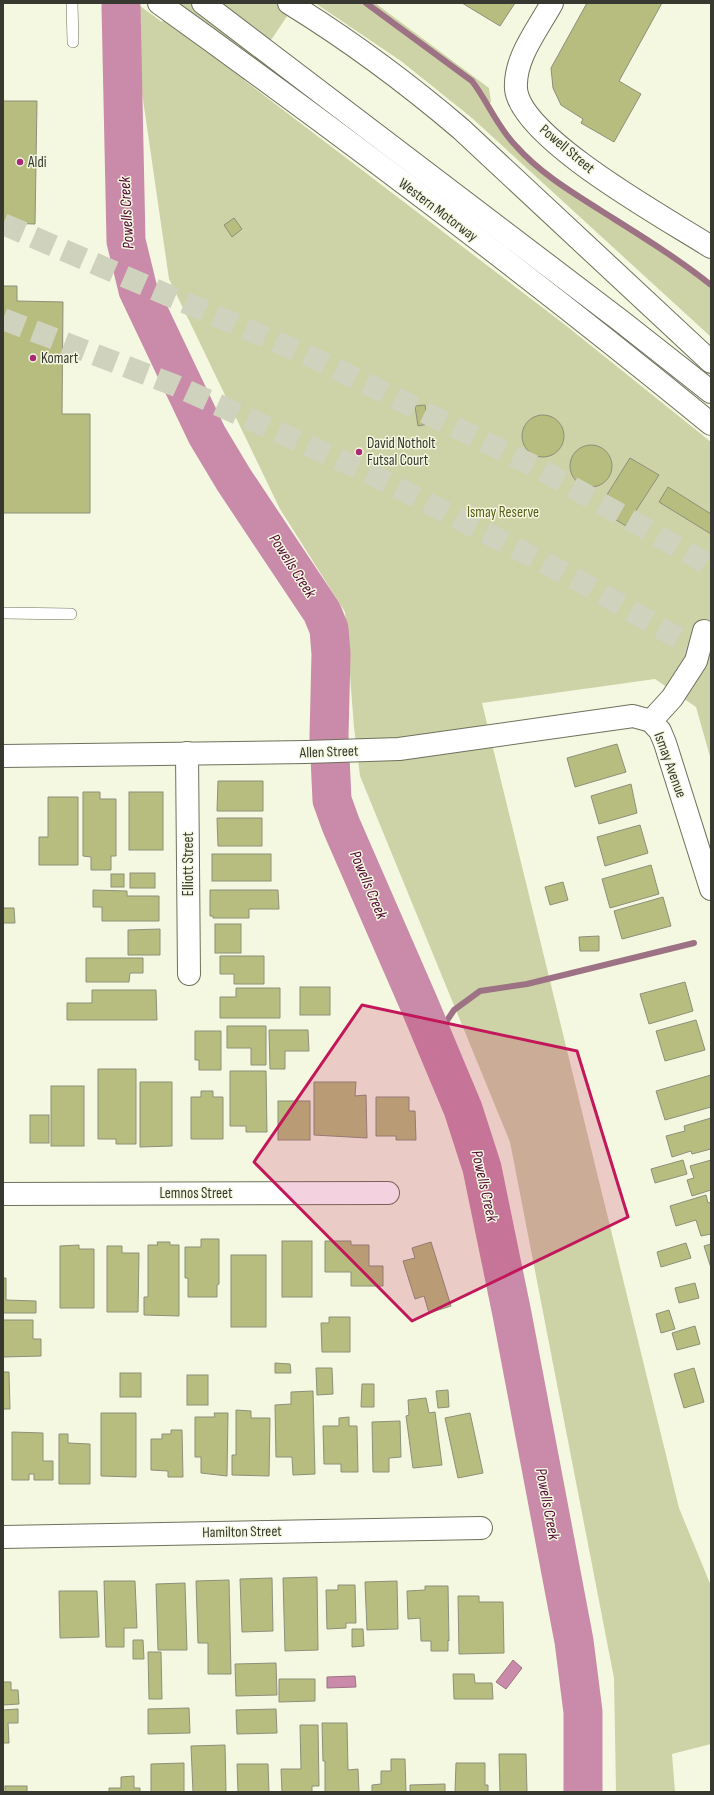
<svg xmlns="http://www.w3.org/2000/svg" width="714" height="1795" font-family="'Sofia Sans Condensed',sans-serif">
	<style>
		.green { fill: #cdd2a7 }
		.water { fill: #c98ba9; stroke: #9d7284 }
		.lines { fill: none; stroke-linecap: round; stroke-linejoin: round }
		.stream { stroke: #9d7284; stroke-width: 6 }
		.river { stroke: #c98ba9; stroke-width: 39 }
		.building { fill: #b7bd7e; stroke: #8d907a }
		.highway-tunnel { stroke: #cfd2bd; stroke-width: 22; stroke-dasharray: 22 11; stroke-linecap: butt }
		.lane-casing { stroke: #6e715c; stroke-width: 12 }
		.street-casing { stroke: #6e715c; stroke-width: 24 }
		.highway-casing { stroke: #6e715c; stroke-width: 24 }
		.lane { stroke: #fff; stroke-width: 11 }
		.street { stroke: #fff; stroke-width: 22 }
		.highway { stroke: #fff; stroke-width: 22 }
		.marked { fill: #c2185b; fill-opacity: 0.2; stroke: #c2185b; stroke-width: 3; stroke-linejoin: round }
		.poi-dot { fill: #ab2a77; stroke: #f5f8e0; stroke-width: 1.5 }
		.labels { text-anchor: middle; dominant-baseline: central; stroke-width: 3; stroke-linejoin: round; paint-order: stroke }
		.street-label { font-size: 15px; fill: #37382f; stroke: #f5f8e0 }
		.poi-label { font-size: 15px; fill: #37382f; stroke: #f5f8e0; text-anchor: start }
		.park-label { font-size: 15px; fill: #585c15; stroke: #f5f8e0 }
		.water-label { font-size: 16px; font-style: italic; fill: #520736; stroke: #f5f8e0 }
	</style>
	<rect width="100%" height="100%" fill="#f5f8e0"/>
	<!-- green -->
	<g class="green">
		<path d="M129 3H136L162 22 174 3H296L244 80 564 324 711 442V760L696 707 655 679 482 703 679 1508 711 1586V1744L672 1754 675 1792H616L614 1678 510 1142 360 776 354 727 345 612 280 509 169 279Z"/>
		<path d="M315 3H375L489 88 491 102 487 105 498 128 521 154 551 181 684 266 711 287V337L472 118 401 61Z"/>
	</g>
	<!-- water -->
	<g class="water">
		<path d="M513 1660 522 1668 506 1689 496 1682Z"/>
		<path d="M355 1676 356 1687 327 1688V1677Z"/>
	</g>
	<g class="lines">
		<!-- stream -->
		<g class="stream">
			<path d="M366 3 472 81C488 102 497 127 516 146 540 173 570 191 600 210 638 234 676 257 711 285"/>
			<path d="M437 1050 444 1025 454 1010 480 991 527 984 694 943"/>
		</g>
		<!-- river -->
		<path class="river" d="M121 6 126 241 138 290 207 435 234 480 322 612 329 629 331 654 329 736 332 800 341 825 419 1004 463 1109 482 1168 512 1314 574 1641 583 1712V1792"/>
	</g>
	<!-- building -->
	<g class="building">
		<path d="M462 3H515L500 26Z"/>
		<path d="M587 3H662L619 81 641 94 614 142 581 123 583 119 561 105 553 88 551 68Z"/>
		<path d="M3 101H37L35 224 3 223Z"/>
		<path d="M234 218 242 229 232 237 224 225Z"/>
		<path d="M3 286H17V301L63 302 62 414H90V513H3Z"/>
		<path d="M425 405 428 424 418 426 415 406Z"/>
		<circle cx="543" cy="436" r="21"/>
		<circle cx="591" cy="466" r="21"/>
		<path d="M630 458 659 475 626 526 598 509Z"/>
		<path d="M668 487 711 514V534L659 502Z"/>
		<path d="M617 744 626 772 575 787 567 758Z"/>
		<path d="M218 781H263V811H217Z"/>
		<path d="M631 784 637 813 599 824 591 796Z"/>
		<path d="M83 792H100V799H116V856H111V870H91V857L83 856Z"/>
		<rect x="129" y="792" width="34" height="58"/>
		<path d="M48 797H78V865H39V837H48Z"/>
		<path d="M217 818H262V846H218Z"/>
		<path d="M640 825 648 853 605 866 597 837Z"/>
		<rect x="212" y="854" width="59" height="27"/>
		<path d="M651 865 659 894 610 908 602 879Z"/>
		<rect x="130" y="873" width="25" height="15"/>
		<rect x="111" y="874" width="13" height="13"/>
		<path d="M563 882 568 900 550 905 545 887Z"/>
		<path d="M93 890 127 891V896H159V921H102V907H93Z"/>
		<path d="M210 890H278L279 909H249V918H213V916H210Z"/>
		<path d="M663 897 671 926 622 939 614 911Z"/>
		<path d="M3 908H14L15 923H3Z"/>
		<rect x="215" y="924" width="26" height="29"/>
		<path d="M160 929V955H128V930Z"/>
		<path d="M599 936V951H580L579 937Z"/>
		<path d="M220 956H264V984H234V974H220Z"/>
		<path d="M86 958H143V973H130L129 982H86Z"/>
		<path d="M685 982 693 1011 649 1024 640 994Z"/>
		<rect x="300" y="987" width="30" height="28"/>
		<path d="M236 988H280V1018H220V997H236Z"/>
		<path d="M92 990H156L157 1020H67V1003H92Z"/>
		<path d="M696 1020 705 1050 665 1061 656 1031Z"/>
		<path d="M227 1026H266V1065H251V1048H227Z"/>
		<path d="M269 1030H308L309 1051H285V1069H270Z"/>
		<path d="M195 1031H221V1070H199V1060H195Z"/>
		<path d="M98 1069H136V1144H116V1139H98Z"/>
		<path d="M230 1071H266L267 1132H246V1126H230Z"/>
		<path d="M711 1075V1107L665 1120 656 1091Z"/>
		<path d="M140 1082H172V1146L140 1147Z"/>
		<path d="M314 1082H356L355 1096 366 1095 367 1138 314 1135Z"/>
		<rect x="51" y="1086" width="33" height="60"/>
		<path d="M201 1091H213V1097H223V1139H191V1097H201Z"/>
		<path d="M376 1097H409V1111H415L416 1140H396V1136H376Z"/>
		<rect x="278" y="1101" width="32" height="39"/>
		<rect x="30" y="1115" width="19" height="28"/>
		<path d="M711 1118V1149L692 1154 691 1151 672 1157 666 1136 685 1131 684 1126Z"/>
		<path d="M683 1160 687 1174 655 1183 651 1169Z"/>
		<path d="M711 1160V1190L692 1196 687 1180 694 1178 690 1166Z"/>
		<path d="M706 1195 708 1203 711 1202V1234L701 1236 696 1220 676 1226 670 1206Z"/>
		<path d="M201 1239H219V1284L217 1285V1297H188V1278H185V1247H201Z"/>
		<rect x="282" y="1241" width="30" height="56"/>
		<path d="M325 1241H351V1245H369V1266H383V1286H351V1272H325Z"/>
		<path d="M157 1242H170V1245H179V1316L144 1315V1297H148V1245H158Z"/>
		<path d="M431 1242 451 1306 429 1313 424 1296 415 1299 403 1261 415 1258 412 1248Z"/>
		<path d="M686 1243 691 1258 661 1267 657 1252Z"/>
		<path d="M711 1244V1268L704 1246Z"/>
		<path d="M79 1245V1249H94V1308H60V1246Z"/>
		<path d="M107 1246H122V1253H139L138 1312H107Z"/>
		<rect x="231" y="1255" width="35" height="72"/>
		<path d="M3 1278H6V1300L36 1301V1313H3Z"/>
		<path d="M695 1283 699 1298 679 1303 675 1288Z"/>
		<path d="M669 1310 675 1329 661 1333 656 1314Z"/>
		<path d="M329 1317H350V1352H322L321 1323H329Z"/>
		<path d="M3 1320H33V1339H41V1356L3 1357Z"/>
		<path d="M695 1326 700 1344 677 1350 672 1333Z"/>
		<path d="M275 1363 290 1364 291 1373H275Z"/>
		<path d="M316 1368H332L333 1394 317 1395Z"/>
		<path d="M694 1368 704 1402 684 1408 674 1374Z"/>
		<path d="M3 1372H9L10 1409H3Z"/>
		<rect x="120" y="1373" width="21" height="24"/>
		<rect x="187" y="1375" width="21" height="30"/>
		<path d="M362 1384H374V1407H361Z"/>
		<path d="M448 1390 449 1407 438 1408 436 1391Z"/>
		<path d="M313 1391 315 1474 293 1475 292 1457H276L275 1405 291 1404V1392Z"/>
		<path d="M426 1398 429 1413 435 1412 442 1465 413 1468 406 1416 409 1415 408 1400Z"/>
		<path d="M236 1410 251 1411V1418H270L269 1476 232 1475V1455H236Z"/>
		<path d="M101 1413H136V1477L101 1476Z"/>
		<path d="M214 1413H228L227 1476 201 1473V1457H195V1417H215Z"/>
		<path d="M470 1413 483 1473 458 1478 445 1418Z"/>
		<path d="M349 1417V1426H357L358 1472H341V1464H324L323 1426H339V1418Z"/>
		<path d="M400 1421 401 1457 389 1458V1472H373L372 1422Z"/>
		<path d="M171 1430H182L183 1477H168V1471L151 1470V1439H162V1434H171Z"/>
		<path d="M12 1432 43 1433V1461H53V1480H34V1474H29V1480H12Z"/>
		<path d="M59 1434H68V1443L90 1444V1484H59Z"/>
		<path d="M317 1577 318 1650 285 1651 283 1578Z"/>
		<path d="M272 1578 273 1631 242 1632 240 1579Z"/>
		<path d="M229 1580 231 1674H208V1643H198L196 1581Z"/>
		<path d="M104 1581H135L137 1628H124V1647H106Z"/>
		<path d="M397 1581 398 1629 367 1630 365 1582Z"/>
		<path d="M185 1583 187 1650H158L156 1584Z"/>
		<path d="M338 1585H355L356 1623H346V1628L327 1629 326 1590H338Z"/>
		<path d="M425 1586H448L449 1641 448 1640V1651H431V1641H421L420 1618 408 1619 407 1591 425 1590Z"/>
		<path d="M59 1591H97L99 1637 60 1638Z"/>
		<path d="M458 1596H479V1602H503L504 1653 459 1654Z"/>
		<path d="M352 1629H363L364 1646 352 1647Z"/>
		<path d="M133 1640H143L144 1659H133Z"/>
		<path d="M148 1652H161L162 1699H149Z"/>
		<path d="M276 1663 277 1695 236 1696 235 1664Z"/>
		<path d="M453 1674H474L475 1683H492L493 1699H454Z"/>
		<path d="M279 1679H315V1701L279 1702Z"/>
		<path d="M3 1682H11V1690H18L19 1704 3 1705Z"/>
		<path d="M189 1708 190 1733 148 1734V1709Z"/>
		<path d="M18 1709V1723H8L9 1743H3V1710Z"/>
		<path d="M276 1709 277 1733 237 1734 236 1710Z"/>
		<path d="M322 1723H347L348 1770 358 1769 359 1792H325V1761H323Z"/>
		<path d="M300 1725H318L319 1786H312V1792H282L281 1769H301Z"/>
		<path d="M225 1745 226 1792H193L191 1746Z"/>
		<path d="M499 1754H526L527 1792H500Z"/>
		<path d="M391 1759H405L406 1792H372V1785L381 1784V1771H391Z"/>
		<path d="M184 1763V1792H151V1764Z"/>
		<path d="M456 1763H485V1785H488V1792H455Z"/>
		<path d="M237 1764H268L269 1792H238Z"/>
		<path d="M134 1776V1788H140V1792H109V1788H121V1777Z"/>
		<path d="M445 1784V1792H410V1785Z"/>
		<rect x="5" y="1786" width="22" height="6"/>
	</g>
	<g class="lines">
		<!-- highway-tunnel -->
		<g class="highway-tunnel">
			<path d="M3 224 316 359 542 470 711 566"/>
			<path d="M3 319 174 385 369 473 574 578 711 657"/>
		</g>
		<defs>
			<g id="lane">
				<path d="M72 3 73 42"/>
				<path d="M3 613 71 614"/>
			</g>
			<g id="street">
				<path d="M552 3C538 29 514 58 516 89 521 139 669 220 711 247"/>
				<path d="M651 721 660 731 665 743 711 889"/>
				<path d="M651 721 672 698 696 661 704 631"/>
				<path d="M187 753 189 974"/>
				<path d="M3 756 306 752 399 749 633 716 651 721"/>
				<path d="M3 1194 388 1193"/>
				<path d="M3 1537 481 1528"/>
			</g>
			<g id="highway">
				<path d="M159 3C347 138 532 277 711 424"/>
				<path d="M203 3 621 321 711 392"/>
				<path d="M289 3C349 40 407 83 461 129L711 362"/>
			</g>
		</defs>
		<!-- lane casing -->
		<use href="#lane" class="lane-casing"/>
		<!-- street casing -->
		<use href="#street" class="street-casing"/>
		<!-- highway casing -->
		<use href="#highway" class="highway-casing"/>
		<!-- lane -->
		<use href="#lane" class="lane"/>
		<!-- street -->
		<use href="#street" class="street"/>
		<!-- highway -->
		<use href="#highway" class="highway"/>
	</g>
	<!-- marked area -->
	<path class="marked" d="M362 1005 577 1051 628 1217 412 1321 254 1162Z"/>
	<!-- markers -->
	<g class="poi-dot">
		<circle cx="20" cy="162" r="4"/>
		<circle cx="33" cy="358" r="4"/>
		<circle cx="359" cy="452" r="4"/>
	</g>
	<g class="labels">
		<!-- street labels -->
		<g class="street-label">
			<text transform="translate(567 149) rotate(40)">Powell Street</text>
			<text transform="translate(438 210) rotate(37)">Western Motorway</text>
			<text transform="translate(329 752) rotate(-2)">Allen Street</text>
			<text transform="translate(670 765) rotate(70)">Ismay Avenue</text>
			<text transform="translate(188 864) rotate(-90)">Elliott Street</text>
			<text x="196" y="1193">Lemnos Street</text>
			<text transform="translate(242 1532) rotate(-1)">Hamilton Street</text>
		</g>
		<!-- poi labels -->
		<g class="poi-label">
			<text x="28" y="162">Aldi</text>
			<text x="41" y="358">Komart</text>
			<text x="367" y="443">David Notholt<tspan x="367" dy="17">Futsal Court</tspan></text>
		</g>
		<!-- park labels -->
		<g class="park-label">
			<text x="503" y="512">Ismay Reserve</text>
		</g>
		<!-- water labels -->
		<g class="water-label">
			<text transform="translate(127 213) rotate(-93)">Powells Creek</text>
			<text transform="translate(292 566) rotate(57)">Powells Creek</text>
			<text transform="translate(368 885) rotate(67)">Powells Creek</text>
			<text transform="translate(484 1186) rotate(77)">Powells Creek</text>
			<text transform="translate(547 1504) rotate(79)">Powells Creek</text>
		</g>
	</g>
	<!-- border -->
	<rect width="714" height="1795" fill="none" stroke="#37382f" stroke-width="8"/>
</svg>
